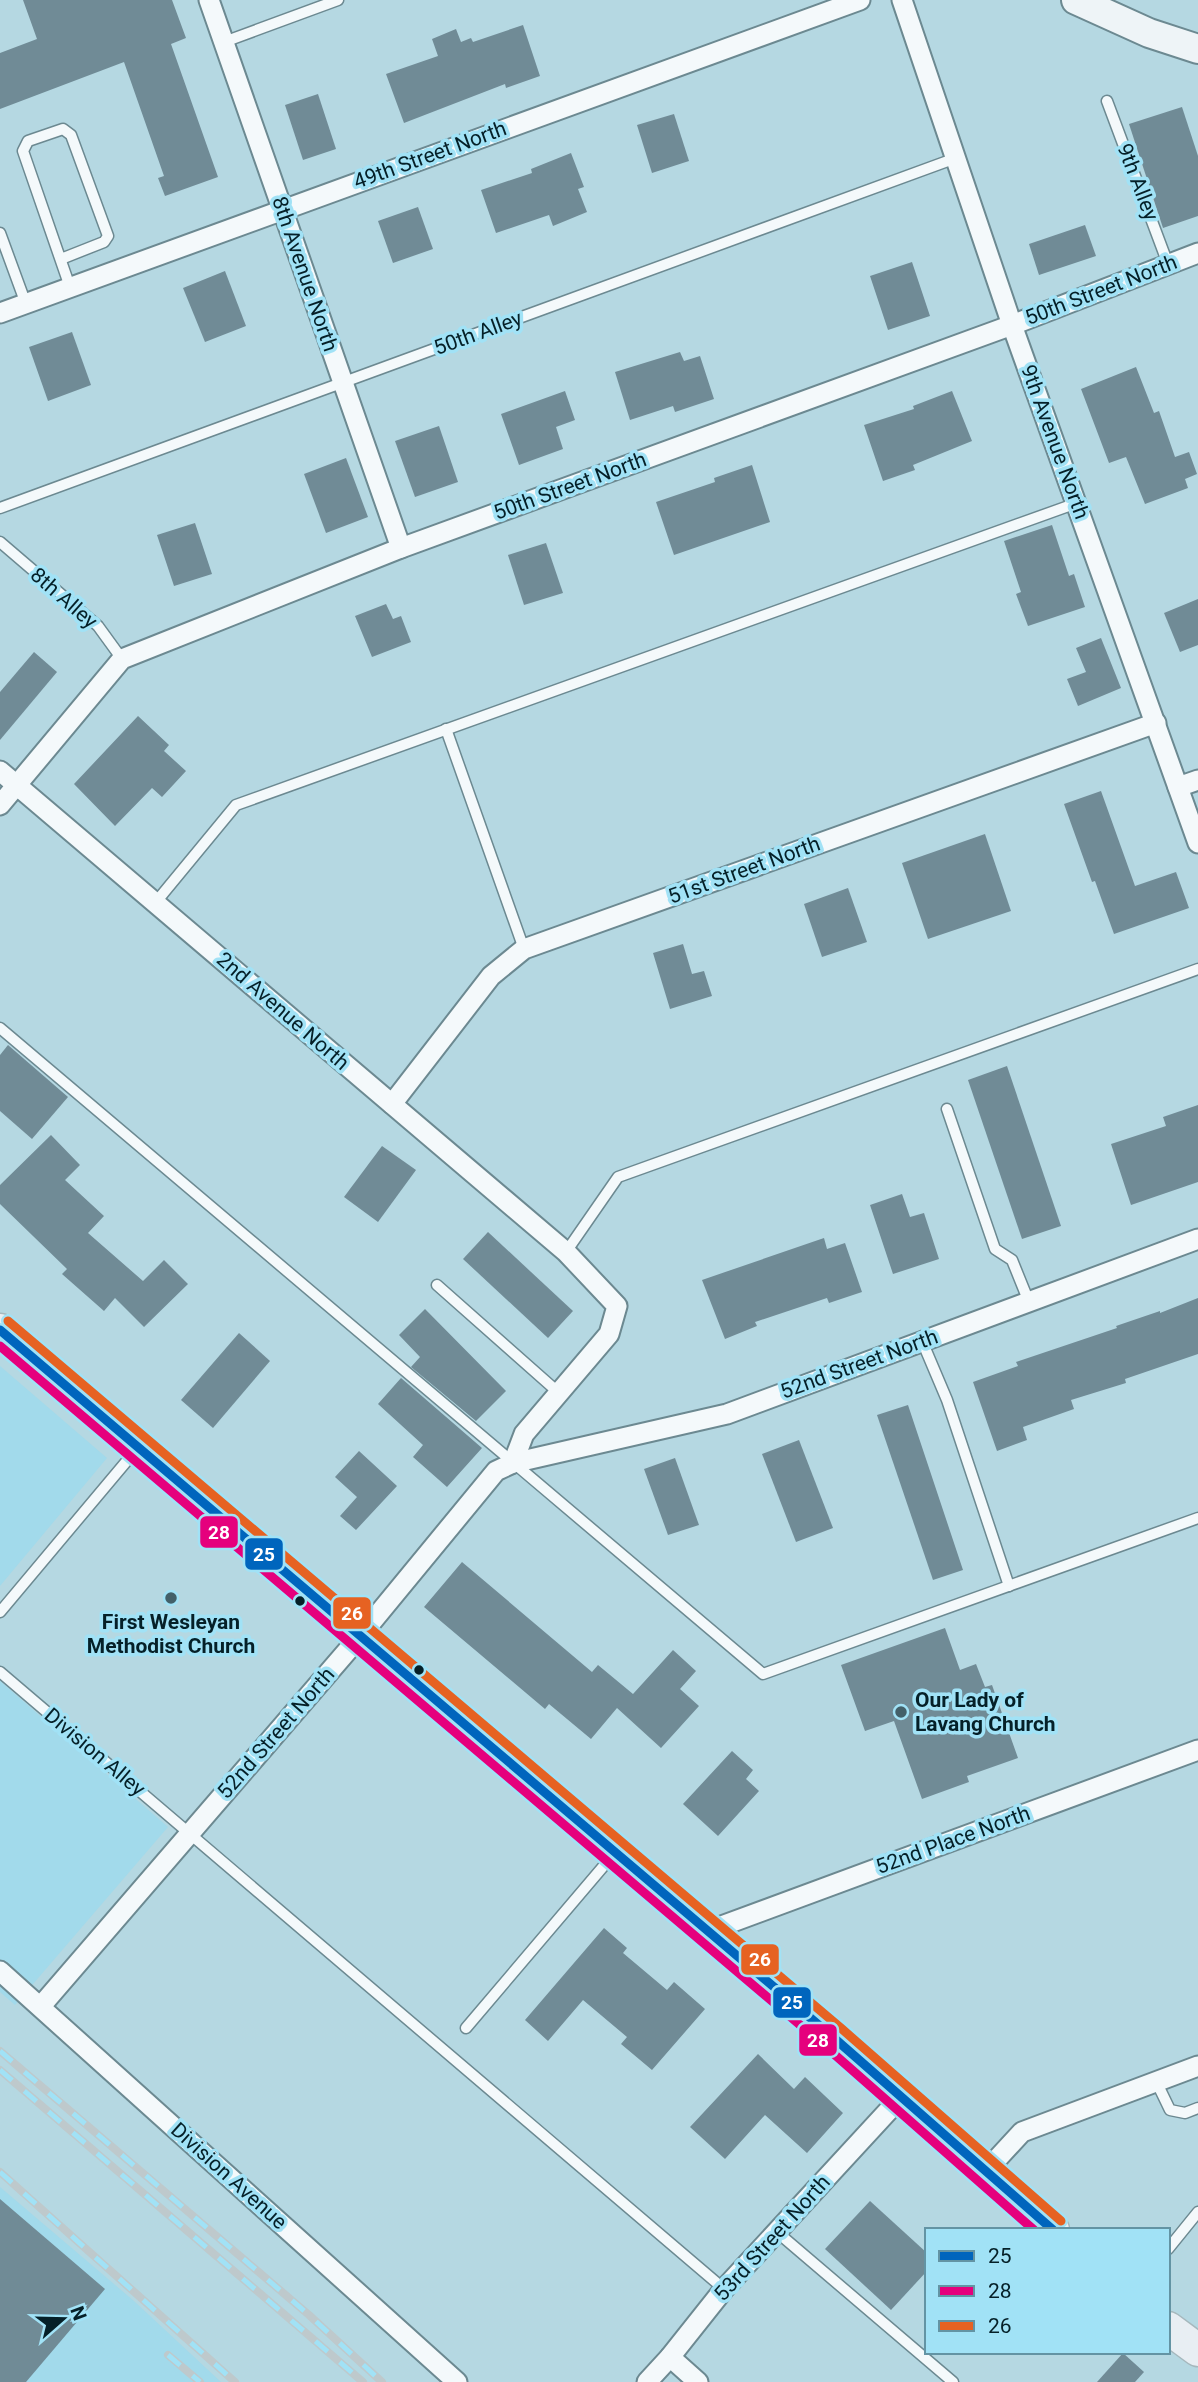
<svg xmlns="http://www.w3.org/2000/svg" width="1198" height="2382" font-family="Roboto,sans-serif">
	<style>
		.built { fill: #a2daeb }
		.building { fill: #708b96 }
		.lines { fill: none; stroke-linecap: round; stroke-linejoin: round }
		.service-casing { stroke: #6c8991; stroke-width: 13 }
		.minor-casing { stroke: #6c8991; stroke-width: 23 }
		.secondary-casing { stroke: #6c8991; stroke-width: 32 }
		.primary-casing { stroke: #a6b8bd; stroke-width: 35 }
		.service { stroke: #f4f9fb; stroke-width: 10 }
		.minor { stroke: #f4f9fb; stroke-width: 19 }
		.secondary { stroke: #eef4f7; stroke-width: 28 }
		.primary { stroke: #e8eef3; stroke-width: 32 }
		.rail-casing { stroke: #bec9cc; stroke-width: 8 }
		.rail { stroke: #a1e2f6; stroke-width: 5; stroke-dasharray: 16; stroke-linecap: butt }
		.bus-1-casing { stroke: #a1e2f6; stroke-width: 14 }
		.bus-2-casing { stroke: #a1e2f6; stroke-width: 14 }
		.bus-3-casing { stroke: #a1e2f6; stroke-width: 14 }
		.bus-1 { stroke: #0065bd; stroke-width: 9 }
		.bus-2 { stroke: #e5007d; stroke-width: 9 }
		.bus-3 { stroke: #e66222; stroke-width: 9 }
		.poi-dot { fill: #436069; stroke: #a1e2f6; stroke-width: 2.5 }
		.bus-dot { fill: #052028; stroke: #a1e2f6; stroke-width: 2.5 }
		.labels { text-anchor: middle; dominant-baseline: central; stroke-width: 7; stroke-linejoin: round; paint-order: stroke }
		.street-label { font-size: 21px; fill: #052028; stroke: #a1e2f6 }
		.poi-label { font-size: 21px; font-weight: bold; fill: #052028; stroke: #a1e2f6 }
		.line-badge { stroke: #a1e2f6; stroke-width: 2.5 }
		.badge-label { font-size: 19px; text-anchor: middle; font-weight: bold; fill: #fff }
	</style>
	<rect width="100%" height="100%" fill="#b5d8e2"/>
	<!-- built -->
	<g class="built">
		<path d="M0 1366 107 1458 0 1586Z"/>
		<path d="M0 1681 168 1827 15 2005 0 1992Z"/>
		<path d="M0 2187 134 2301 221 2382H0Z"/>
	</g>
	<!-- building -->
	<g class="building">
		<path d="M23 0H172L186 38 171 44 218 177 165 196 158 178 164 176 124 62 0 109V53L37 39Z"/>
		<path d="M523 25 540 76 506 88 505 84 404 123 386 74 438 56 432 39 456 29 461 42 471 38 473 42Z"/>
		<path d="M318 94 336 149 303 160 285 105Z"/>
		<path d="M1182 107 1198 156V216L1163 228 1129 124Z"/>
		<path d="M674 114 689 161 652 173 637 125Z"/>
		<path d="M571 153 584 187 578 189 587 212 553 226 549 215 496 233 481 190 532 173 531 169Z"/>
		<path d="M418 207 433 249 393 263 378 221Z"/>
		<path d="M1085 225 1096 256 1039 275 1029 244Z"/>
		<path d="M912 262 930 316 888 330 870 276Z"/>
		<path d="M225 271 246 326 205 342 183 288Z"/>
		<path d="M72 332 91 385 48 401 29 347Z"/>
		<path d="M680 352 684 361 700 356 714 399 675 412 673 406 630 420 615 372Z"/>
		<path d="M1136 367 1154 413 1159 411 1175 457 1189 452 1197 474 1185 479 1188 488 1145 504 1126 457 1109 463 1081 389Z"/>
		<path d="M565 391 575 420 556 427 563 449 519 465 501 414Z"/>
		<path d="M952 391 972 441 913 465 915 470 883 481 864 425 914 409 913 406Z"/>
		<path d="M439 426 458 482 415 497 395 441Z"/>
		<path d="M346 458 368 517 326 533 304 474Z"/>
		<path d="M752 465 770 522 674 555 656 502 715 482 714 478Z"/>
		<path d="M195 523 212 574 174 586 157 535Z"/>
		<path d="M1052 525 1069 576 1074 574 1085 607 1028 626 1016 594 1021 592 1004 541Z"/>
		<path d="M546 543 563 593 524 605 508 555Z"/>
		<path d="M1198 599V645L1180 652 1164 613Z"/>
		<path d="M386 604 393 619 401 616 411 642 372 657 355 616Z"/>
		<path d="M1101 638 1121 688 1078 706 1067 679 1086 672 1076 648Z"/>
		<path d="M34 652 57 672 0 740V692Z"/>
		<path d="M138 716 169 745 164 751 186 771 162 797 152 788 115 826 74 784Z"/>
		<path d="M1101 791 1135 886 1176 872 1189 908 1114 934 1095 881 1092 882 1064 804Z"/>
		<path d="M985 834 1011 911 928 939 902 863Z"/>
		<path d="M848 888 867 942 822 957 804 904Z"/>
		<path d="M683 944 692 974 704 971 712 996 670 1009 653 953Z"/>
		<path d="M8 1045 68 1097 32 1139 0 1111V1055Z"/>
		<path d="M1007 1066 1061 1226 1022 1239 968 1080Z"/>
		<path d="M1198 1105V1182L1131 1205 1111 1144 1166 1126 1163 1117Z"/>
		<path d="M51 1135 80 1165 65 1180 104 1216 88 1233 143 1281 164 1260 188 1284 144 1327 115 1298 104 1311 62 1274 67 1269 0 1204V1185Z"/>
		<path d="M382 1146 416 1170 378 1222 344 1197Z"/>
		<path d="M902 1194 910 1217 924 1213 939 1259 893 1274 870 1205Z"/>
		<path d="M488 1232 573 1311 548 1338 463 1259Z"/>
		<path d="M824 1238 827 1249 845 1243 862 1292 829 1303 827 1298 755 1322 757 1326 725 1339 702 1280Z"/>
		<path d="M1198 1298V1354L1125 1379 1126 1383 1071 1400 1074 1409 1023 1427 1027 1440 997 1451 973 1382 1018 1366 1016 1362 1117 1328 1116 1326 1160 1311V1313Z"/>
		<path d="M425 1309 506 1391 476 1421 411 1367 420 1357 399 1335Z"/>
		<path d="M239 1333 270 1361 213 1428 181 1400Z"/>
		<path d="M401 1378 482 1448 447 1487 413 1457 423 1445 378 1404Z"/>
		<path d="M908 1405 963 1570 933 1580 877 1415Z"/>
		<path d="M799 1440 833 1528 796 1542 762 1454Z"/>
		<path d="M359 1451 397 1486 356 1530 340 1516 357 1497 335 1477Z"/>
		<path d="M675 1458 699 1525 668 1535 644 1469Z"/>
		<path d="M462 1562 592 1672 598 1665 633 1694 673 1650 696 1671 680 1689 699 1706 661 1748 617 1708 591 1739 549 1704 545 1709 424 1607Z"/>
		<path d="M945 1628 960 1670 976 1664 985 1687 992 1685 1018 1758 967 1776 969 1782 922 1799 894 1721 865 1731 841 1665Z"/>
		<path d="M732 1751 753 1770 746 1779 759 1791 718 1836 683 1804Z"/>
		<path d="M604 1928 627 1948 623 1953 667 1990 674 1982 705 2009 652 2070 621 2044 627 2037 583 2000 548 2041 525 2020Z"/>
		<path d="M758 2054 794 2089 805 2077 843 2113 807 2153 765 2115 725 2159 690 2127Z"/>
		<path d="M0 2199 105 2289 26 2382H0Z"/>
		<path d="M870 2201 927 2253V2271L891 2310 825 2249Z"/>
		<path d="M1123 2353 1144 2372 1135 2382H1097Z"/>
	</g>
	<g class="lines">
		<defs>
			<g id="service">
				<path d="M224 42 338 0"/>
				<path d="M1107 101 1168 264"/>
				<path d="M0 233 26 304"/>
				<path d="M61 259 104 242 108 236 71 135 63 129 28 141 23 151 70 287"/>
				<path d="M0 508 956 158"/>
				<path d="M0 542 98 626 122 659"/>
				<path d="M446 729 524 949"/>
				<path d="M156 902 236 805 1077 503"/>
				<path d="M0 1028 763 1674 1198 1518"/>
				<path d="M947 1109 995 1249 1012 1260 1029 1302"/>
				<path d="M566 1252 618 1177 1198 969"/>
				<path d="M437 1285 559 1393"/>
				<path d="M922 1341 947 1400 1009 1586"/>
				<path d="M0 1612 136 1450"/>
				<path d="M0 1672 724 2289"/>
				<path d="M466 2028 613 1855"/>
				<path d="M1156 2081 1170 2110 1185 2113 1198 2108"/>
				<path d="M777 2232 953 2382"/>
				<path d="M1168 2249 1198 2212"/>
			</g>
			<g id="minor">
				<path d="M209 0 401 548"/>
				<path d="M902 0 1012 325 1198 843"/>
				<path d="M0 313 860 0"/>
				<path d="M0 771 566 1252 617 1306 609 1334 524 1434 513 1463"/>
				<path d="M1178 787 1198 780"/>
				<path d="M0 805 122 659 401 548 1012 325 1198 253"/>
				<path d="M392 1104 491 976 524 949 1156 723"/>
				<path d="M708 1931 1198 1750"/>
				<path d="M0 1971 457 2382"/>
				<path d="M41 2006 361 1635 496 1471 513 1463 727 1414 1198 1239"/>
				<path d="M986 2171 1022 2132 1198 2066"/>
				<path d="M670 2357 698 2382"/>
				<path d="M647 2382 670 2357 724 2289 901 2097"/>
			</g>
			<path id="secondary" d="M1076 0 1149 33 1198 49"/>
			<g id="primary">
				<path d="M0 1330 834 2038 1053 2230"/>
				<path d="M1168 2328 1198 2350"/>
			</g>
		</defs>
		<!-- service casing -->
		<use href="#service" class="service-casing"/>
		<!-- minor casing -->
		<use href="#minor" class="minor-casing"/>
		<!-- secondary casing -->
		<use href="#secondary" class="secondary-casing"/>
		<!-- primary casing -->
		<use href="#primary" class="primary-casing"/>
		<!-- service -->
		<use href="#service" class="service"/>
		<!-- minor -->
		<use href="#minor" class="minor"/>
		<!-- secondary -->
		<use href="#secondary" class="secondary"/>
		<!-- primary -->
		<use href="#primary" class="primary"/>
		<defs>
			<g id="rail">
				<path d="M0 2051 309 2315 382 2382"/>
				<path d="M0 2070 363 2382"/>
				<path d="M0 2172 235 2382"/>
				<path d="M168 2355 200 2382"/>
			</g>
		</defs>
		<!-- rail casing -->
		<use href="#rail" class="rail-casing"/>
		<!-- rail -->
		<use href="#rail" class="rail"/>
		<defs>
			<path id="bus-1" d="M0 1330 834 2038 1053 2230"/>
			<path id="bus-2" d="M0 1346 826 2047 1034 2230"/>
			<path id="bus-3" d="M8 1321 842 2029 1061 2221"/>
		</defs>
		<!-- bus-1 casing -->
		<use href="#bus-1" class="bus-1-casing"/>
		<!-- bus-2 casing -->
		<use href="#bus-2" class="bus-2-casing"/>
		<!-- bus-3 casing -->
		<use href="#bus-3" class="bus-3-casing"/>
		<!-- bus-1 -->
		<use href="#bus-1" class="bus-1"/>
		<!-- bus-2 -->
		<use href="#bus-2" class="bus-2"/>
		<!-- bus-3 -->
		<use href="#bus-3" class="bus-3"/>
	</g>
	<!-- markers -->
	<g class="poi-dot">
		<circle cx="171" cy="1598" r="7"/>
		<circle cx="901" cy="1712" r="7"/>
	</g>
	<g class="bus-dot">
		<circle cx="300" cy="1601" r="6"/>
		<circle cx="419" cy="1670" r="6"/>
	</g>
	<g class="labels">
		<!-- street labels -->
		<g class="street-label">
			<text transform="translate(430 155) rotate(-20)">49th Street North</text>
			<text transform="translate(1138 182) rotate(69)">9th Alley</text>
			<text transform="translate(305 274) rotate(71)">8th Avenue North</text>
			<text transform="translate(1101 290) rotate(-21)">50th Street North</text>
			<text transform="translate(478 333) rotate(-20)">50th Alley</text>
			<text transform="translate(1055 442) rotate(70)">9th Avenue North</text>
			<text transform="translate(570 486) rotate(-20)">50th Street North</text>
			<text transform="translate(64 598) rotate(41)">8th Alley</text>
			<text transform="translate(744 870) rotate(-20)">51st Street North</text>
			<text transform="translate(283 1011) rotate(41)">2nd Avenue North</text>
			<text transform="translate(859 1364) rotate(-20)">52nd Street North</text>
			<text transform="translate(276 1733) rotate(-49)">52nd Street North</text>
			<text transform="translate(95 1752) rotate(40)">Division Alley</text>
			<text transform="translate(953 1840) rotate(-20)">52nd Place North</text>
			<text transform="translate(229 2176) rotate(42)">Division Avenue</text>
			<text transform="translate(772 2238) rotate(-48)">53rd Street North</text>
		</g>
		<!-- poi labels -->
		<g class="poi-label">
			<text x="171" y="1622">First Wesleyan<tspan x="171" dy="24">Methodist Church</tspan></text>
			<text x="915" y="1700" text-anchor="start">Our Lady of<tspan x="915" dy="24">Lavang Church</tspan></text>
		</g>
	</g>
	<g class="line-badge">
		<rect x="199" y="1515" width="40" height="34" rx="7" fill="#e5007d"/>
		<rect x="244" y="1537" width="40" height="34" rx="7" fill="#0065bd"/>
		<rect x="332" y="1596" width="40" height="34" rx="7" fill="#e66222"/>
		<rect x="740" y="1943" width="40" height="33" rx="7" fill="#e66222"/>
		<rect x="772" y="1986" width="40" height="33" rx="7" fill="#0065bd"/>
		<rect x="798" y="2023" width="40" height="34" rx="7" fill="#e5007d"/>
	</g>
	<g class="badge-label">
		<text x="219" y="1539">28</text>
		<text x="264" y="1561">25</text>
		<text x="352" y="1620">26</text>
		<text x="760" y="1966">26</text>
		<text x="792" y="2009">25</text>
		<text x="818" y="2047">28</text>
	</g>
	<!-- legend -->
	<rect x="925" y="2228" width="245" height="126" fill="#a1e2f6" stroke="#6394a4" stroke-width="2"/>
	<rect x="939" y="2251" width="35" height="10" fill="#0065bd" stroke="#6394a4" stroke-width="2"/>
	<text x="988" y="2263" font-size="21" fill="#052028">25</text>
	<rect x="939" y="2286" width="35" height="10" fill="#e5007d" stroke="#6394a4" stroke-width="2"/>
	<text x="988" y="2298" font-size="21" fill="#052028">28</text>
	<rect x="939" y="2321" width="35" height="10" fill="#e66222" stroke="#6394a4" stroke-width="2"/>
	<text x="988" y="2333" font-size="21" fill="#052028">26</text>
	<!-- north arrow -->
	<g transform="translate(63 2319) rotate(70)" stroke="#a1e2f6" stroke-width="5" paint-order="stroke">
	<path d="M0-5L12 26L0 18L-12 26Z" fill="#052028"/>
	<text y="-10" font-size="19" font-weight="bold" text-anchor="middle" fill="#052028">N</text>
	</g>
</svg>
